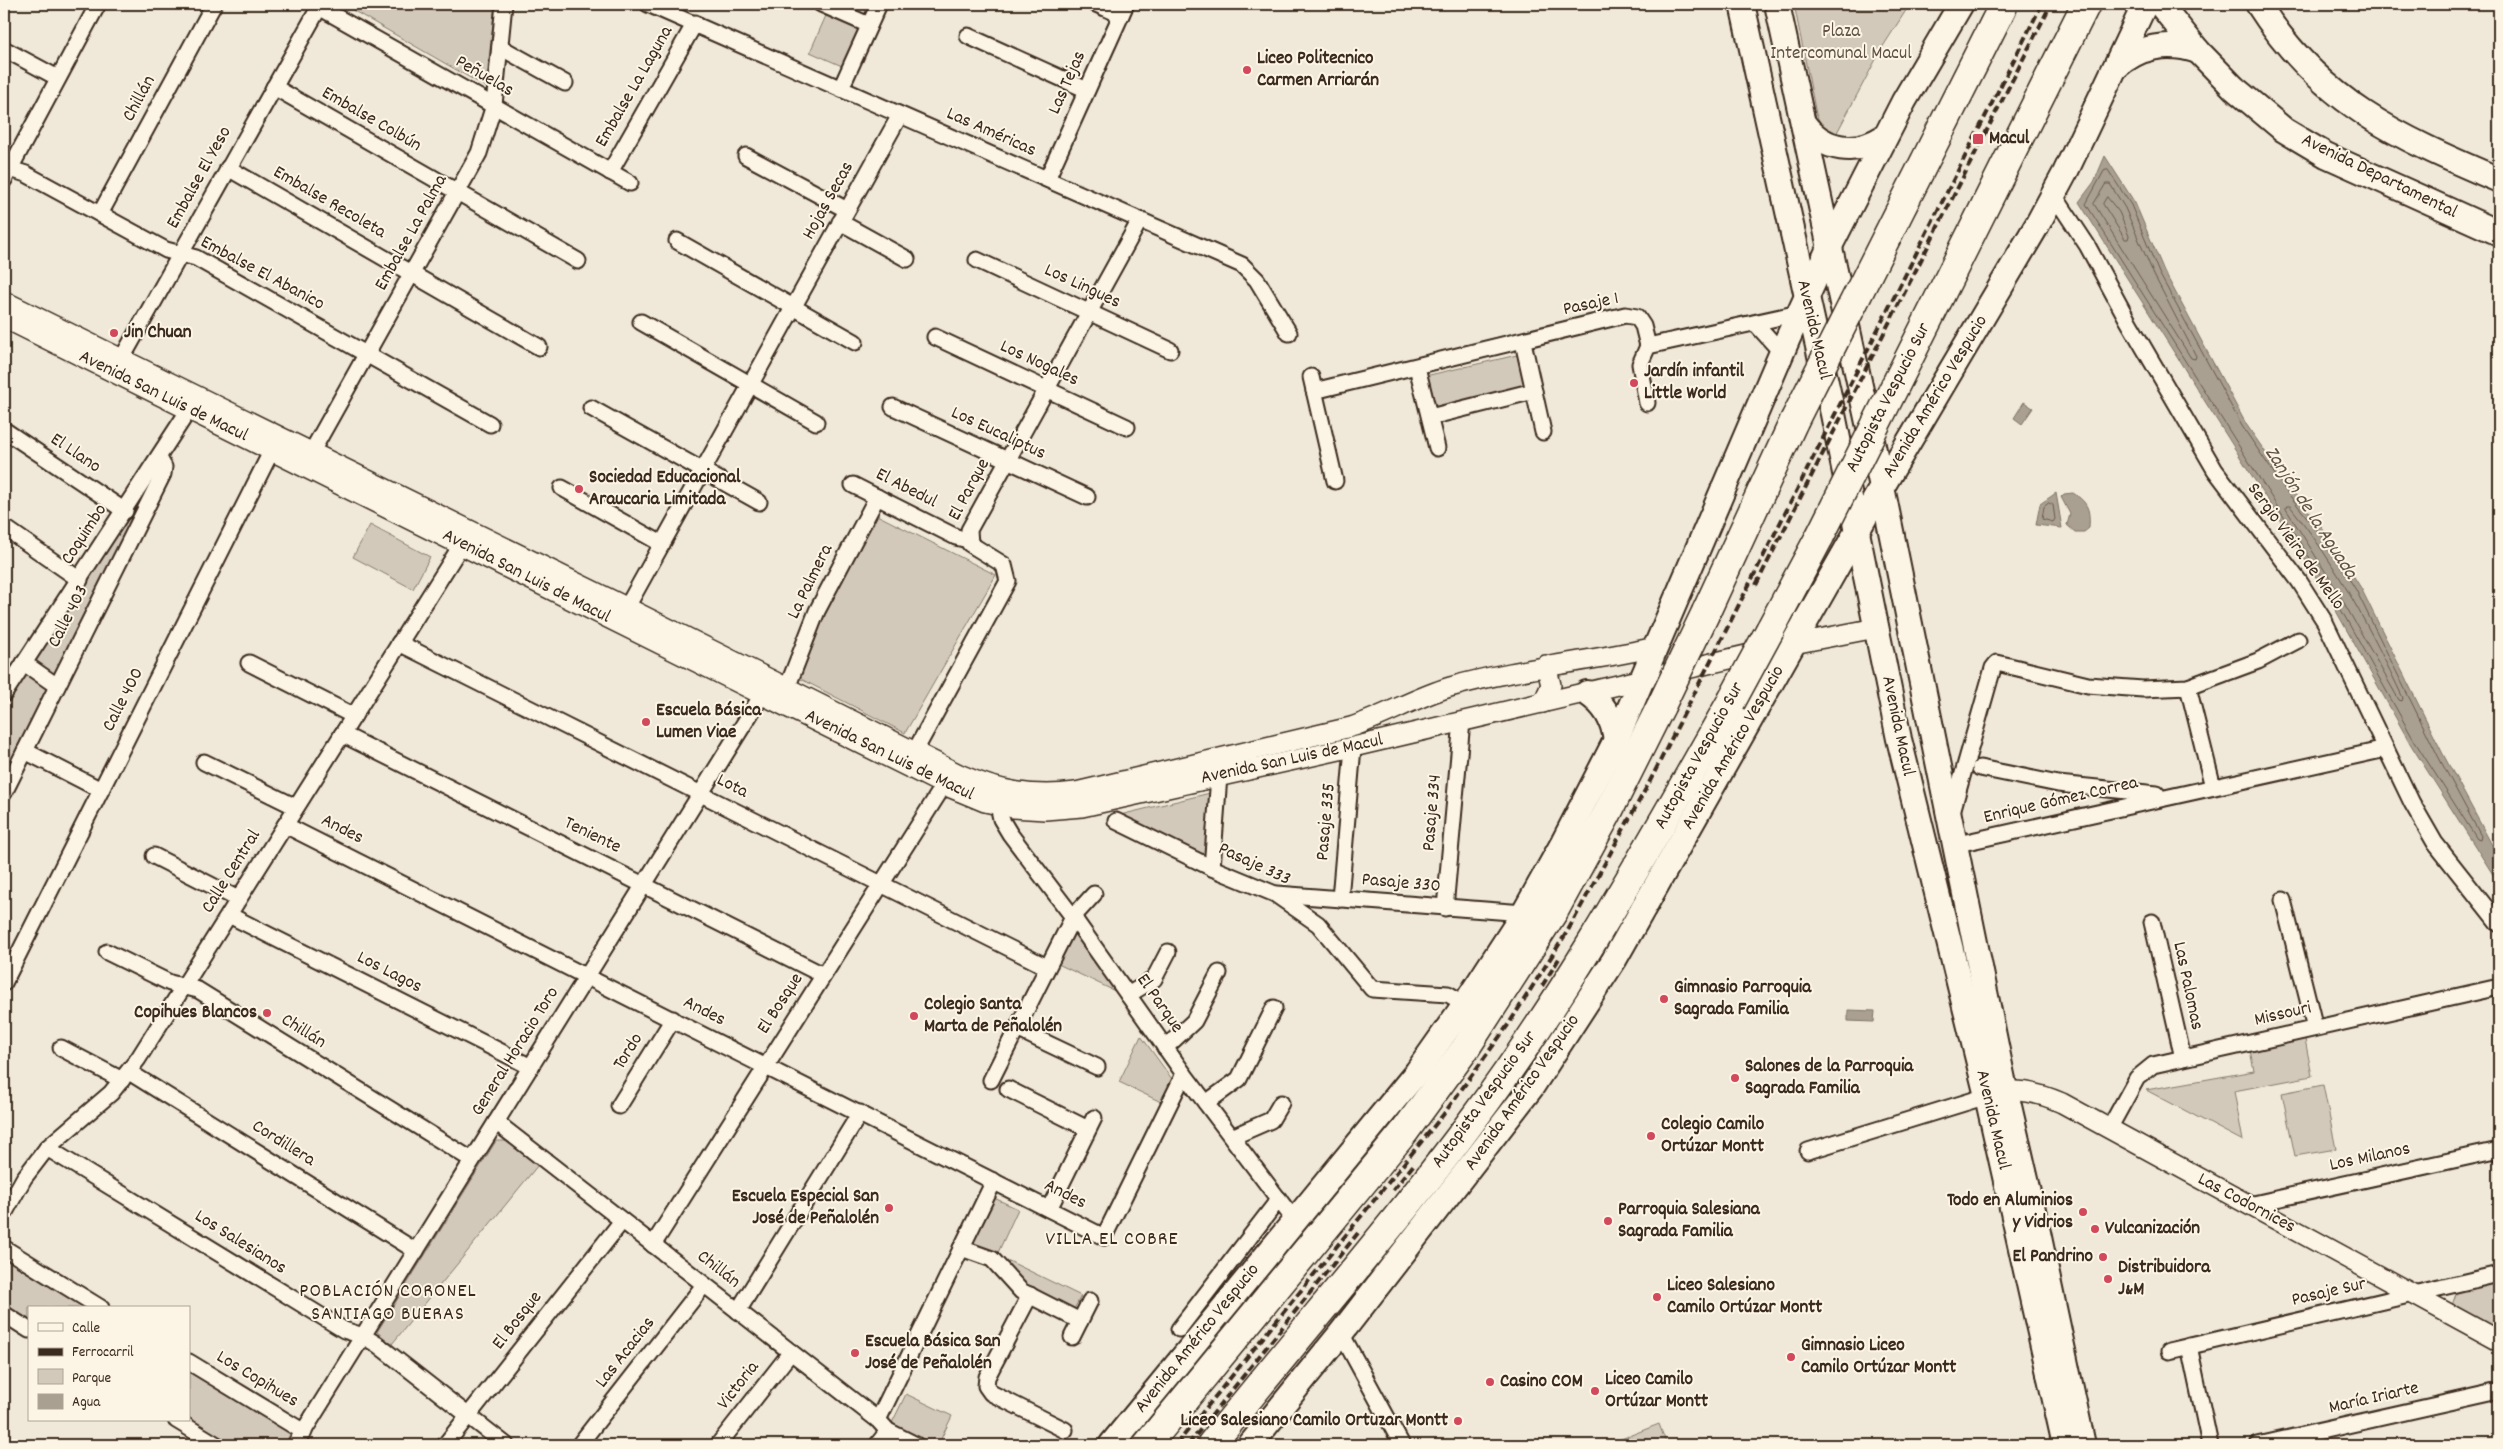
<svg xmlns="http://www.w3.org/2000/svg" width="2503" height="1449" font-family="Dekko,sans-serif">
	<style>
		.green { fill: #d2c9ba; stroke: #867a6c }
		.water { fill: #aaa091; stroke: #7e7163 }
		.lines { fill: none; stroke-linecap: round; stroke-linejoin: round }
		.shore { stroke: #67594c; stroke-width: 1 }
		.minor-casing { stroke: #3b2a1e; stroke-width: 19 }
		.tertiary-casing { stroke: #3b2a1e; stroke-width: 22 }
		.primary-casing { stroke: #3b2a1e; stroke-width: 28 }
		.motorway-casing { stroke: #3b2a1e; stroke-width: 31 }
		.minor { stroke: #fcf5e5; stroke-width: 15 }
		.tertiary { stroke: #fcf5e5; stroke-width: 19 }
		.primary { stroke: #fcf5e5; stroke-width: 24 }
		.motorway { stroke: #fcf5e5; stroke-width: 28 }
		.rail { stroke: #3b2a1e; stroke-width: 4; stroke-dasharray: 8 4; stroke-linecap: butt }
		.motorway-bridge-casing { stroke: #3b2a1e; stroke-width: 31; stroke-linecap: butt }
		.motorway-bridge { stroke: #fcf5e5; stroke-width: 28 }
		.poi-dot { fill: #d1495b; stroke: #fcf5e5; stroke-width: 2 }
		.labels { text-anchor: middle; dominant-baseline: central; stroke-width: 4; stroke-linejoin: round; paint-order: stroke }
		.park-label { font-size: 19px; fill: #615245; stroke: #fcf5e5 }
		.poi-label { font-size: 19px; font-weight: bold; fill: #3b2a1e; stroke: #fcf5e5; text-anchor: start }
		.street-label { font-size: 19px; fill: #3b2a1e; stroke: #fcf5e5 }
		.water-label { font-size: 20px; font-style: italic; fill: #625346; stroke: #fcf5e5 }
		.neighbourhood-label { font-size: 20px; letter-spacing: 1px; fill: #3b2a1e; stroke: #fcf5e5 }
	</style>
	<rect width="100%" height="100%" fill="#f0e9d9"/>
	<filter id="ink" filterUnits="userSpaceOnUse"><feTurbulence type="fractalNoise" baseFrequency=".02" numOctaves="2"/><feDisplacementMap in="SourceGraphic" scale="10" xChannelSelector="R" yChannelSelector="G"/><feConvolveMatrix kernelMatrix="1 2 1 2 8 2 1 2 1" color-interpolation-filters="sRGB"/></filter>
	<g filter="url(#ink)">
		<!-- green -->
		<g class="green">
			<path d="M342 4H495L486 87Z"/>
			<path d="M1794 4H1910L1882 48 1833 140 1823 129 1816 114Z"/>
			<path d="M828 11 861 25 842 66 810 52Z"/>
			<path d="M1517 355 1526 391 1433 412 1425 376Z"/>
			<path d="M151 479 148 495 4 782V707Z"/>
			<path d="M871 512 996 575 905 733 797 677 821 616Z"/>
			<path d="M370 525 430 557 413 589 353 557Z"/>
			<path d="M1210 793 1208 858 1120 815Z"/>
			<path d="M1075 928 1119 993 1058 964Z"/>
			<path d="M1141 1036 1172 1079 1161 1102 1119 1082Z"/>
			<path d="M2305 1039 2312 1076 2234 1091 2243 1141 2146 1090 2254 1071 2250 1050Z"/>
			<path d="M2323 1085 2336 1149 2295 1156 2282 1093Z"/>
			<path d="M496 1141H510L538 1165 392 1344 377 1332Z"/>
			<path d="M992 1197 1018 1209 996 1257 969 1244Z"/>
			<path d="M4 1253 93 1308H29V1319L4 1304Z"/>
			<path d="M1009 1261 1081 1296 1073 1311 1024 1287 1006 1267Z"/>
			<path d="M2499 1281V1333L2451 1308 2457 1291Z"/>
			<path d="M189 1366 293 1429 284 1445H232L189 1418Z"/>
			<path d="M906 1394 952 1416 938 1445H933L891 1425Z"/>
			<path d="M1659 1424 1667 1445H1606Z"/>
		</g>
		<!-- water -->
		<g class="water">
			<path d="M2105 156 2135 203 2164 271 2246 424 2290 488 2329 537 2361 588 2443 754 2499 858V884L2411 745 2326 593 2079 202 2094 182Z"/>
			<path d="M2024 402 2033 408 2022 424 2014 418Z"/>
			<path d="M2056 493 2062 528 2036 525 2040 504Z"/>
			<path d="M2073 493C2089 503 2090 511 2089 528L2084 532H2075L2067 525 2070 514 2061 497 2064 494Z"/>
			<path d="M1848 1010 1875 1011 1874 1022 1848 1021Z"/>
		</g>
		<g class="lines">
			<!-- shore -->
			<g class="shore">
				<path d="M2108 170 2131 205 2159 273 2242 426 2286 491 2325 540 2356 590 2438 756 2481 836 2480 840 2477 839 2415 742 2330 590 2086 204 2104 171Z"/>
				<path d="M2106 184H2110L2125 208 2154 275 2196 356 2195 359 2191 358 2094 204Z"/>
				<path d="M2107 197 2119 212 2129 236 2128 239H2125L2103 204Z"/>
				<path d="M2049 503 2053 505 2055 519 2053 522 2042 519 2044 507Z"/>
				<path d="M2287 506H2290C2337 565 2371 630 2403 698L2402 701 2399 700 2335 587 2286 509Z"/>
			</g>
			<defs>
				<g id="minor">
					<path d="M648 4 1242 265 1257 280 1289 333"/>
					<path d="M821 4 869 25"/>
					<path d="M1096 4 1121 15"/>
					<path d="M319 7 630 183"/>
					<path d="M968 36 1087 90"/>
					<path d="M500 47 565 83"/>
					<path d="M4 49 58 78"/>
					<path d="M274 87 578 261"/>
					<path d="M841 88 879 4"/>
					<path d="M746 156 847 210"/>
					<path d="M4 167 26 174 166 250 196 258 490 424"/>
					<path d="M228 168 539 347"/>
					<path d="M610 172 695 23"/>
					<path d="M1047 179 1126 4"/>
					<path d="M4 180 98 4"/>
					<path d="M2054 195 2087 245 2127 319 2215 470 2299 581 2325 622 2412 803 2435 843 2499 924"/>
					<path d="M100 214 214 4"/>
					<path d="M840 222 907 259"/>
					<path d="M677 241 855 342"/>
					<path d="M977 260 1170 350"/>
					<path d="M641 322 816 422"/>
					<path d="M1755 323 1782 353"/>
					<path d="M935 337 1127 427"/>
					<path d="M1523 342 1543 432"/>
					<path d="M1417 367 1437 448"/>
					<path d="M116 369 321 4"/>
					<path d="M1311 377 1335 481"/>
					<path d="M1314 391 1625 315 1637 317 1643 326 1648 346"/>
					<path d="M1647 403 1640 364 1648 346 1799 313"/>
					<path d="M893 407 1087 497"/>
					<path d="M591 408 759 502"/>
					<path d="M1430 417 1534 391"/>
					<path d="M4 430 125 511"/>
					<path d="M306 462 479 153 494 105 504 4"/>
					<path d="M853 485 956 537 968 540"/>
					<path d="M562 488 662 544"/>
					<path d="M4 527 80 580"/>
					<path d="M622 616 900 115"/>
					<path d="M399 643 1047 967"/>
					<path d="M24 663 57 686"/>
					<path d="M249 663 354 716"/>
					<path d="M2188 687 2213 787"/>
					<path d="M787 688 817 611 877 497"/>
					<path d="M4 694 194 402"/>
					<path d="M342 734 823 975"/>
					<path d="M25 751 101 790"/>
					<path d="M204 762 296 807"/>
					<path d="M909 762 1008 581 1004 565 970 544 969 530 1140 220"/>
					<path d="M1980 768 2058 784 2157 794"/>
					<path d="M4 793 163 474 164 467 159 458"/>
					<path d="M998 805 1001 819 1010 834 1073 917 1184 1074 1295 1221"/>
					<path d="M1952 812 1993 668 1997 663 2088 685 2143 689 2188 687 2258 661 2298 640"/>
					<path d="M1116 821 1212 868 1275 894 1318 924 1372 989 1448 994 1465 1004"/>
					<path d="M285 825 1104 1237 1184 1074"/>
					<path d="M1953 845 2386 749"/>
					<path d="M154 856 238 899"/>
					<path d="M1212 868 1219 776"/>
					<path d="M1277 894 1524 913"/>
					<path d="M1340 899 1353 747"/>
					<path d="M2283 900 2315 1028"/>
					<path d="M1445 908 1462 721"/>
					<path d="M229 915 531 1067"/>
					<path d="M2152 922 2183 1058"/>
					<path d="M107 952 170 983 198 990 472 1160"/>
					<path d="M4 983 276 442"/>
					<path d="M1128 995 1154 979 1168 952"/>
					<path d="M1017 1029 1097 1067"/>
					<path d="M61 1048 122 1080"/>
					<path d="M1165 1048 1194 1021 1219 973"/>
					<path d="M129 1072 416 1251"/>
					<path d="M991 1080 1073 917 1094 894"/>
					<path d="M1008 1089 1088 1129"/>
					<path d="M1206 1103 1239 1079 1274 1008"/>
					<path d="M619 1106 673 1019"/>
					<path d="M496 1122 878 1420 888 1431 916 1445"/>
					<path d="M2109 1129 2137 1078 2153 1065 2499 987"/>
					<path d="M1232 1137 1271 1120 1281 1103"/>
					<path d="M47 1148 344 1330 363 1336 378 1345 506 1445"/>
					<path d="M1808 1151 1987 1096"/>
					<path d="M2249 1205 2499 1150"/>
					<path d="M1049 1209 1094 1118"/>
					<path d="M4 1214 24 1178 47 1148 111 1093 138 1059 467 536"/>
					<path d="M653 1245 944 785"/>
					<path d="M4 1248 101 1308"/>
					<path d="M961 1248 992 1259 1021 1291 1080 1321"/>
					<path d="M1030 1295 987 1377 986 1386 991 1393 1065 1430"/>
					<path d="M738 1311 860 1113"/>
					<path d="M4 1314 29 1330"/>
					<path d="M1179 1329 1279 1199"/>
					<path d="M1341 1333 1402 1445"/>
					<path d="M1072 1337 1090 1301"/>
					<path d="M2189 1346 2210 1445"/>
					<path d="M2169 1351 2499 1274"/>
					<path d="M189 1362 304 1432"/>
					<path d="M176 1420 217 1445"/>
					<path d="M878 1420 994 1181"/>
					<path d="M295 1445 767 687"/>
					<path d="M445 1445 622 1221"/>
					<path d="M579 1445 704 1285"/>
					<path d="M718 1445 791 1352"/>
					<path d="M877 1445 888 1431"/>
					<path d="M2258 1445 2499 1391"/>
				</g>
				<g id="tertiary">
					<path d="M4 301 626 607 959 774C998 791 1033 798 1076 792L1351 727C1385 716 1416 697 1450 687 1518 668 1587 662 1656 647"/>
					<path d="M4 318 944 785 985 802 1013 808 1045 810 1082 807 1353 747 1793 644 1876 628"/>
					<path d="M1543 703 1551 685 1546 665"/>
					<path d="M1993 1094C2017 1087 2040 1093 2062 1103L2499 1341"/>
				</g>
				<g id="primary">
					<path d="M1742 4 1833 414 1899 739 1987 1096 2065 1445"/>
					<path d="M1777 4 1882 487 2003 1080 2036 1223 2083 1445"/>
					<path d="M2160 4 2198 51 2234 88 2284 130 2326 155 2499 233"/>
					<path d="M2258 4C2321 103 2396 136 2499 180"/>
					<path d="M2115 68C2138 46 2168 41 2198 51"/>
					<path d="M1804 124C1824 151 1856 155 1884 137"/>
					<path d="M1587 693C1605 705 1613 719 1616 740"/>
					<path d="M1111 1445 1417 1072 1465 1004 1524 913 1563 843 1616 740 1788 338 1830 246 1904 101 1961 4"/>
					<path d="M1250 1445 1341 1333 1531 1088 1614 960 1882 487 2036 227 2065 173 2145 4"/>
				</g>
				<g id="motorway">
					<path d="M1706 612 1794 421"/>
					<path d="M1770 630 1820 536"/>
					<path d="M1147 1445 1405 1131 1465 1049 1554 911 1607 814 1661 706"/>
					<path d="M1211 1445C1299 1334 1393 1228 1477 1114 1574 984 1651 842 1731 702"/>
				</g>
			</defs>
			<!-- minor casing -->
			<use href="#minor" class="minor-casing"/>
			<!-- tertiary casing -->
			<use href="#tertiary" class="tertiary-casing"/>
			<!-- primary casing -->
			<use href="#primary" class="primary-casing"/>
			<!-- motorway casing -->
			<use href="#motorway" class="motorway-casing"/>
			<!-- minor -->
			<use href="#minor" class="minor"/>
			<!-- tertiary -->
			<use href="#tertiary" class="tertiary"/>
			<!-- primary -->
			<use href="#primary" class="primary"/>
			<!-- motorway -->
			<use href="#motorway" class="motorway"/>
			<!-- rail -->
			<g class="rail">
				<path d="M1756 585 2051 4"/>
				<path d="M1542 986 1560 957"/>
				<path d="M1393 1190 1415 1163"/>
				<path d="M1176 1445 1443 1115 1508 1025 1567 932 1649 783 2042 4"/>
				<path d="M1188 1445 1358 1233"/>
			</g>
			<defs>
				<g id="motorway-bridge">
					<path d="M1794 421 2004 4"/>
					<path d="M1820 536 2086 4"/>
					<path d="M1731 702 1770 630"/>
					<path d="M1661 706 1706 612"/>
				</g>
			</defs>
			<!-- motorway-bridge casing -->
			<use href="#motorway-bridge" class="motorway-bridge-casing"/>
			<!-- motorway-bridge -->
			<use href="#motorway-bridge" class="motorway-bridge"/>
		</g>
	</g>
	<!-- markers -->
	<g class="poi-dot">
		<circle cx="1247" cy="70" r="5"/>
		<rect x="1972" y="133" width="12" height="12" rx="2.5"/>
		<circle cx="114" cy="333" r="5"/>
		<circle cx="1634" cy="383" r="5"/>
		<circle cx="579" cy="489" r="5"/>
		<circle cx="646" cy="722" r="5"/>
		<circle cx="1664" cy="999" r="5"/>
		<circle cx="267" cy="1013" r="5"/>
		<circle cx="914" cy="1016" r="5"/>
		<circle cx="1735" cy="1078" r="5"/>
		<circle cx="1651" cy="1136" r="5"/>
		<circle cx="889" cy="1208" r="5"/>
		<circle cx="2083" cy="1212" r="5"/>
		<circle cx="1608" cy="1221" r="5"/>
		<circle cx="2095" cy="1229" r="5"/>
		<circle cx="2103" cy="1257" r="5"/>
		<circle cx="2108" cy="1279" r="5"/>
		<circle cx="1657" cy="1297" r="5"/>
		<circle cx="855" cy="1353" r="5"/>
		<circle cx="1791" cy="1357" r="5"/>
		<circle cx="1490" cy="1382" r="5"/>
		<circle cx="1595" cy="1391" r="5"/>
		<circle cx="1458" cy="1421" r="5"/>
	</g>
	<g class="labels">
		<!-- park labels -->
		<g class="park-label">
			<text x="1841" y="32">Plaza<tspan x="1841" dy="22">Intercomunal Macul</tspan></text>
		</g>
		<!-- poi labels -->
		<g class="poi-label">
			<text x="1257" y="59">Liceo Politecnico<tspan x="1257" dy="22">Carmen Arriarán</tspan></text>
			<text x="1989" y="139">Macul</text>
			<text x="124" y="333">Jin Chuan</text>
			<text x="1644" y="372">Jardín infantil<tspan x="1644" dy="22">Little World</tspan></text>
			<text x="589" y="478">Sociedad Educacional<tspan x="589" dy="22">Araucaria Limitada</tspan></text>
			<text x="656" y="711">Escuela Básica<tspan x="656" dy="22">Lumen Viae</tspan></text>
			<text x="1674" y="988">Gimnasio Parroquia<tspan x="1674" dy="22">Sagrada Familia</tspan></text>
			<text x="924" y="1005">Colegio Santa<tspan x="924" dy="22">Marta de Peñalolén</tspan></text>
			<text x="257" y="1013" text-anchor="end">Copihues Blancos</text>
			<text x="1745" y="1067">Salones de la Parroquia<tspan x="1745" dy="22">Sagrada Familia</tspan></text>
			<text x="1661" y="1125">Colegio Camilo<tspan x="1661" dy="22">Ortúzar Montt</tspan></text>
			<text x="879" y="1197" text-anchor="end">Escuela Especial San<tspan x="879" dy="22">José de Peñalolén</tspan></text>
			<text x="2073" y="1201" text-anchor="end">Todo en Aluminios<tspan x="2073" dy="22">y Vidrios</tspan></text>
			<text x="1618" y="1210">Parroquia Salesiana<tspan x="1618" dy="22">Sagrada Familia</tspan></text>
			<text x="2105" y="1229">Vulcanización</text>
			<text x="2093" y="1257" text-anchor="end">El Pandrino</text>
			<text x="2118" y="1268">Distribuidora<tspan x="2118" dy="22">J&amp;M</tspan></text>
			<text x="1667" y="1286">Liceo Salesiano<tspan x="1667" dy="22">Camilo Ortúzar Montt</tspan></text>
			<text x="865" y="1342">Escuela Básica San<tspan x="865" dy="22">José de Peñalolén</tspan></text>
			<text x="1801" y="1346">Gimnasio Liceo<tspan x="1801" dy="22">Camilo Ortúzar Montt</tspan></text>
			<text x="1605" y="1380">Liceo Camilo<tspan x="1605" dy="22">Ortúzar Montt</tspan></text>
			<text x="1500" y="1382">Casino COM</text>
			<text x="1448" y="1421" text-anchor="end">Liceo Salesiano Camilo Ortuzar Montt</text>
		</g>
		<!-- street labels -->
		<g class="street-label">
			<text transform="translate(484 77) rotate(30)">Peñuelas</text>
			<text transform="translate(1068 83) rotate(-66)">Las Tejas</text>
			<text transform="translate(635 87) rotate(-60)">Embalse La Laguna</text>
			<text transform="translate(140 99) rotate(-62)">Chillán</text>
			<text transform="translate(371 120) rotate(30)">Embalse Colbún</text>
			<text transform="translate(991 133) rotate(24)">Las Américas</text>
			<text transform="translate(2379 177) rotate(26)">Avenida Departamental</text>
			<text transform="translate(200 178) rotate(-61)">Embalse El Yeso</text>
			<text transform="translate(829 201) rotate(-61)">Hojas Secas</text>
			<text transform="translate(329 203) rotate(30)">Embalse Recoleta</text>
			<text transform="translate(412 233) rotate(-61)">Embalse La Palma</text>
			<text transform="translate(262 274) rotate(28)">Embalse El Abanico</text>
			<text transform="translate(1082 287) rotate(25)">Los Lingues</text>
			<text transform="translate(1591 305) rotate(-12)">Pasaje 1</text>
			<text transform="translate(1813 330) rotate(77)">Avenida Macul</text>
			<text transform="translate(1039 364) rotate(25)">Los Nogales</text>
			<text transform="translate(163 397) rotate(26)">Avenida San Luis de Macul</text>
			<text transform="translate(1936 397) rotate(-59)">Avenida Américo Vespucio</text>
			<text transform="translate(1889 398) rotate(-63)">Autopista Vespucio Sur</text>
			<text transform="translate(998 434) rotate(25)">Los Eucaliptus</text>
			<text transform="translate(75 454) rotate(34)">El Llano</text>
			<text transform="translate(906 489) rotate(27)">El Abedul</text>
			<text transform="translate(970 490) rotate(-62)">El Parque</text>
			<text transform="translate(85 535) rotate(-57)">Coquimbo</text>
			<text transform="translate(2295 547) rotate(54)">Sergio Vieira de Mello</text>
			<text transform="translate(526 577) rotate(27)">Avenida San Luis de Macul</text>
			<text transform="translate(811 582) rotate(-64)">La Palmera</text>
			<text transform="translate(69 617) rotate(-63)">Calle 403</text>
			<text transform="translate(124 700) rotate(-63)">Calle 400</text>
			<text transform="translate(1897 726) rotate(78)">Avenida Macul</text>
			<text transform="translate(1734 748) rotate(-60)">Avenida Américo Vespucio</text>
			<text transform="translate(889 756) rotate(26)">Avenida San Luis de Macul</text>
			<text transform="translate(1700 756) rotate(-61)">Autopista Vespucio Sur</text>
			<text transform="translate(1292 760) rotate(-12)">Avenida San Luis de Macul</text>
			<text transform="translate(732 787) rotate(27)">Lota</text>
			<text transform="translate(2061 801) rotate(-13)">Enrique Gómez Correa</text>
			<text transform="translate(1433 813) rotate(-85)">Pasaje 334</text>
			<text transform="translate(1327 822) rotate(-85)">Pasaje 335</text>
			<text transform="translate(342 830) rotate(27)">Andes</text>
			<text transform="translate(592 836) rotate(26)">Teniente</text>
			<text transform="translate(1254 865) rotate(25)">Pasaje 333</text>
			<text transform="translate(232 872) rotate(-58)">Calle Central</text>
			<text transform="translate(1401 884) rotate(5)">Pasaje 330</text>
			<text transform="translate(389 973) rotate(27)">Los Lagos</text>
			<text transform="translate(2187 986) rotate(78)">Las Palomas</text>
			<text transform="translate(781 1004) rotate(-57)">El Bosque</text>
			<text transform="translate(1159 1004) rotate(55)">El Parque</text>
			<text transform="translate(704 1012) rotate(27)">Andes</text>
			<text transform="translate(2283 1015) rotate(-13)">Missouri</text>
			<text transform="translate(303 1032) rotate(32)">Chillán</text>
			<text transform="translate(516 1052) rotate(-58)">General Horacio Toro</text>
			<text transform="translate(629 1052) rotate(-58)">Tordo</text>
			<text transform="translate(1523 1093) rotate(-55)">Avenida Américo Vespucio</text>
			<text transform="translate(1485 1100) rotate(-54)">Autopista Vespucio Sur</text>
			<text transform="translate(1992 1120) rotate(77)">Avenida Macul</text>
			<text transform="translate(283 1144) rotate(32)">Cordillera</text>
			<text transform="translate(2370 1158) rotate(-12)">Los Milanos</text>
			<text transform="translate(1065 1195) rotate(27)">Andes</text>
			<text transform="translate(2246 1204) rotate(28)">Las Codornices</text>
			<text transform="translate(240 1243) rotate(32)">Los Salesianos</text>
			<text transform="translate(718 1270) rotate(38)">Chillán</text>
			<text transform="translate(2329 1293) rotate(-13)">Pasaje Sur</text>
			<text transform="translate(518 1321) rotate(-52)">El Bosque</text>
			<text transform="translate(1198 1339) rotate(-51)">Avenida Américo Vespucio</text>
			<text transform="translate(626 1353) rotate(-52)">Las Acacias</text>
			<text transform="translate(257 1380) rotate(31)">Los Copihues</text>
			<text transform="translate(739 1386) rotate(-52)">Victoria</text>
			<text transform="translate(2374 1399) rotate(-13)">María Iriarte</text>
		</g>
		<!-- water labels -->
		<g class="water-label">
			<text transform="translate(2310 513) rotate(57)">Zanjón de la Aguada</text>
		</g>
		<!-- neighbourhood labels -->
		<g class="neighbourhood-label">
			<text x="1112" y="1240">VILLA EL COBRE</text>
			<text x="388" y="1292">POBLACIÓN CORONEL<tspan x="388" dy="23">SANTIAGO BUERAS</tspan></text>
		</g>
	</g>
	<!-- margin -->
	<rect width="2503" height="1449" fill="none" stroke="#fcf5e5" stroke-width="20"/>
	<rect x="10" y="10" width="2483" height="1429" fill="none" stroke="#3b2a1e" stroke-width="2" filter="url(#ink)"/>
	<!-- legend -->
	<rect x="28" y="1306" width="162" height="115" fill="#fcf5e5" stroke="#afa495"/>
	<rect x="38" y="1323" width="25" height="8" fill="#fcf5e5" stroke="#afa495"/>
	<text x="72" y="1332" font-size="15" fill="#3b2a1e">Calle</text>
	<rect x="38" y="1348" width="25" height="8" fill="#3b2a1e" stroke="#afa495"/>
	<text x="72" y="1356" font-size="15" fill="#3b2a1e">Ferrocarril</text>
	<rect x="38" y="1369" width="25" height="15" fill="#d2c9ba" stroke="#afa495"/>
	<text x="72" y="1382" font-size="15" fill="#3b2a1e">Parque</text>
	<rect x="38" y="1394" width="25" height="15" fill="#aaa091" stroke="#afa495"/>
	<text x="72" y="1406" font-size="15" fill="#3b2a1e">Agua</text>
</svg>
